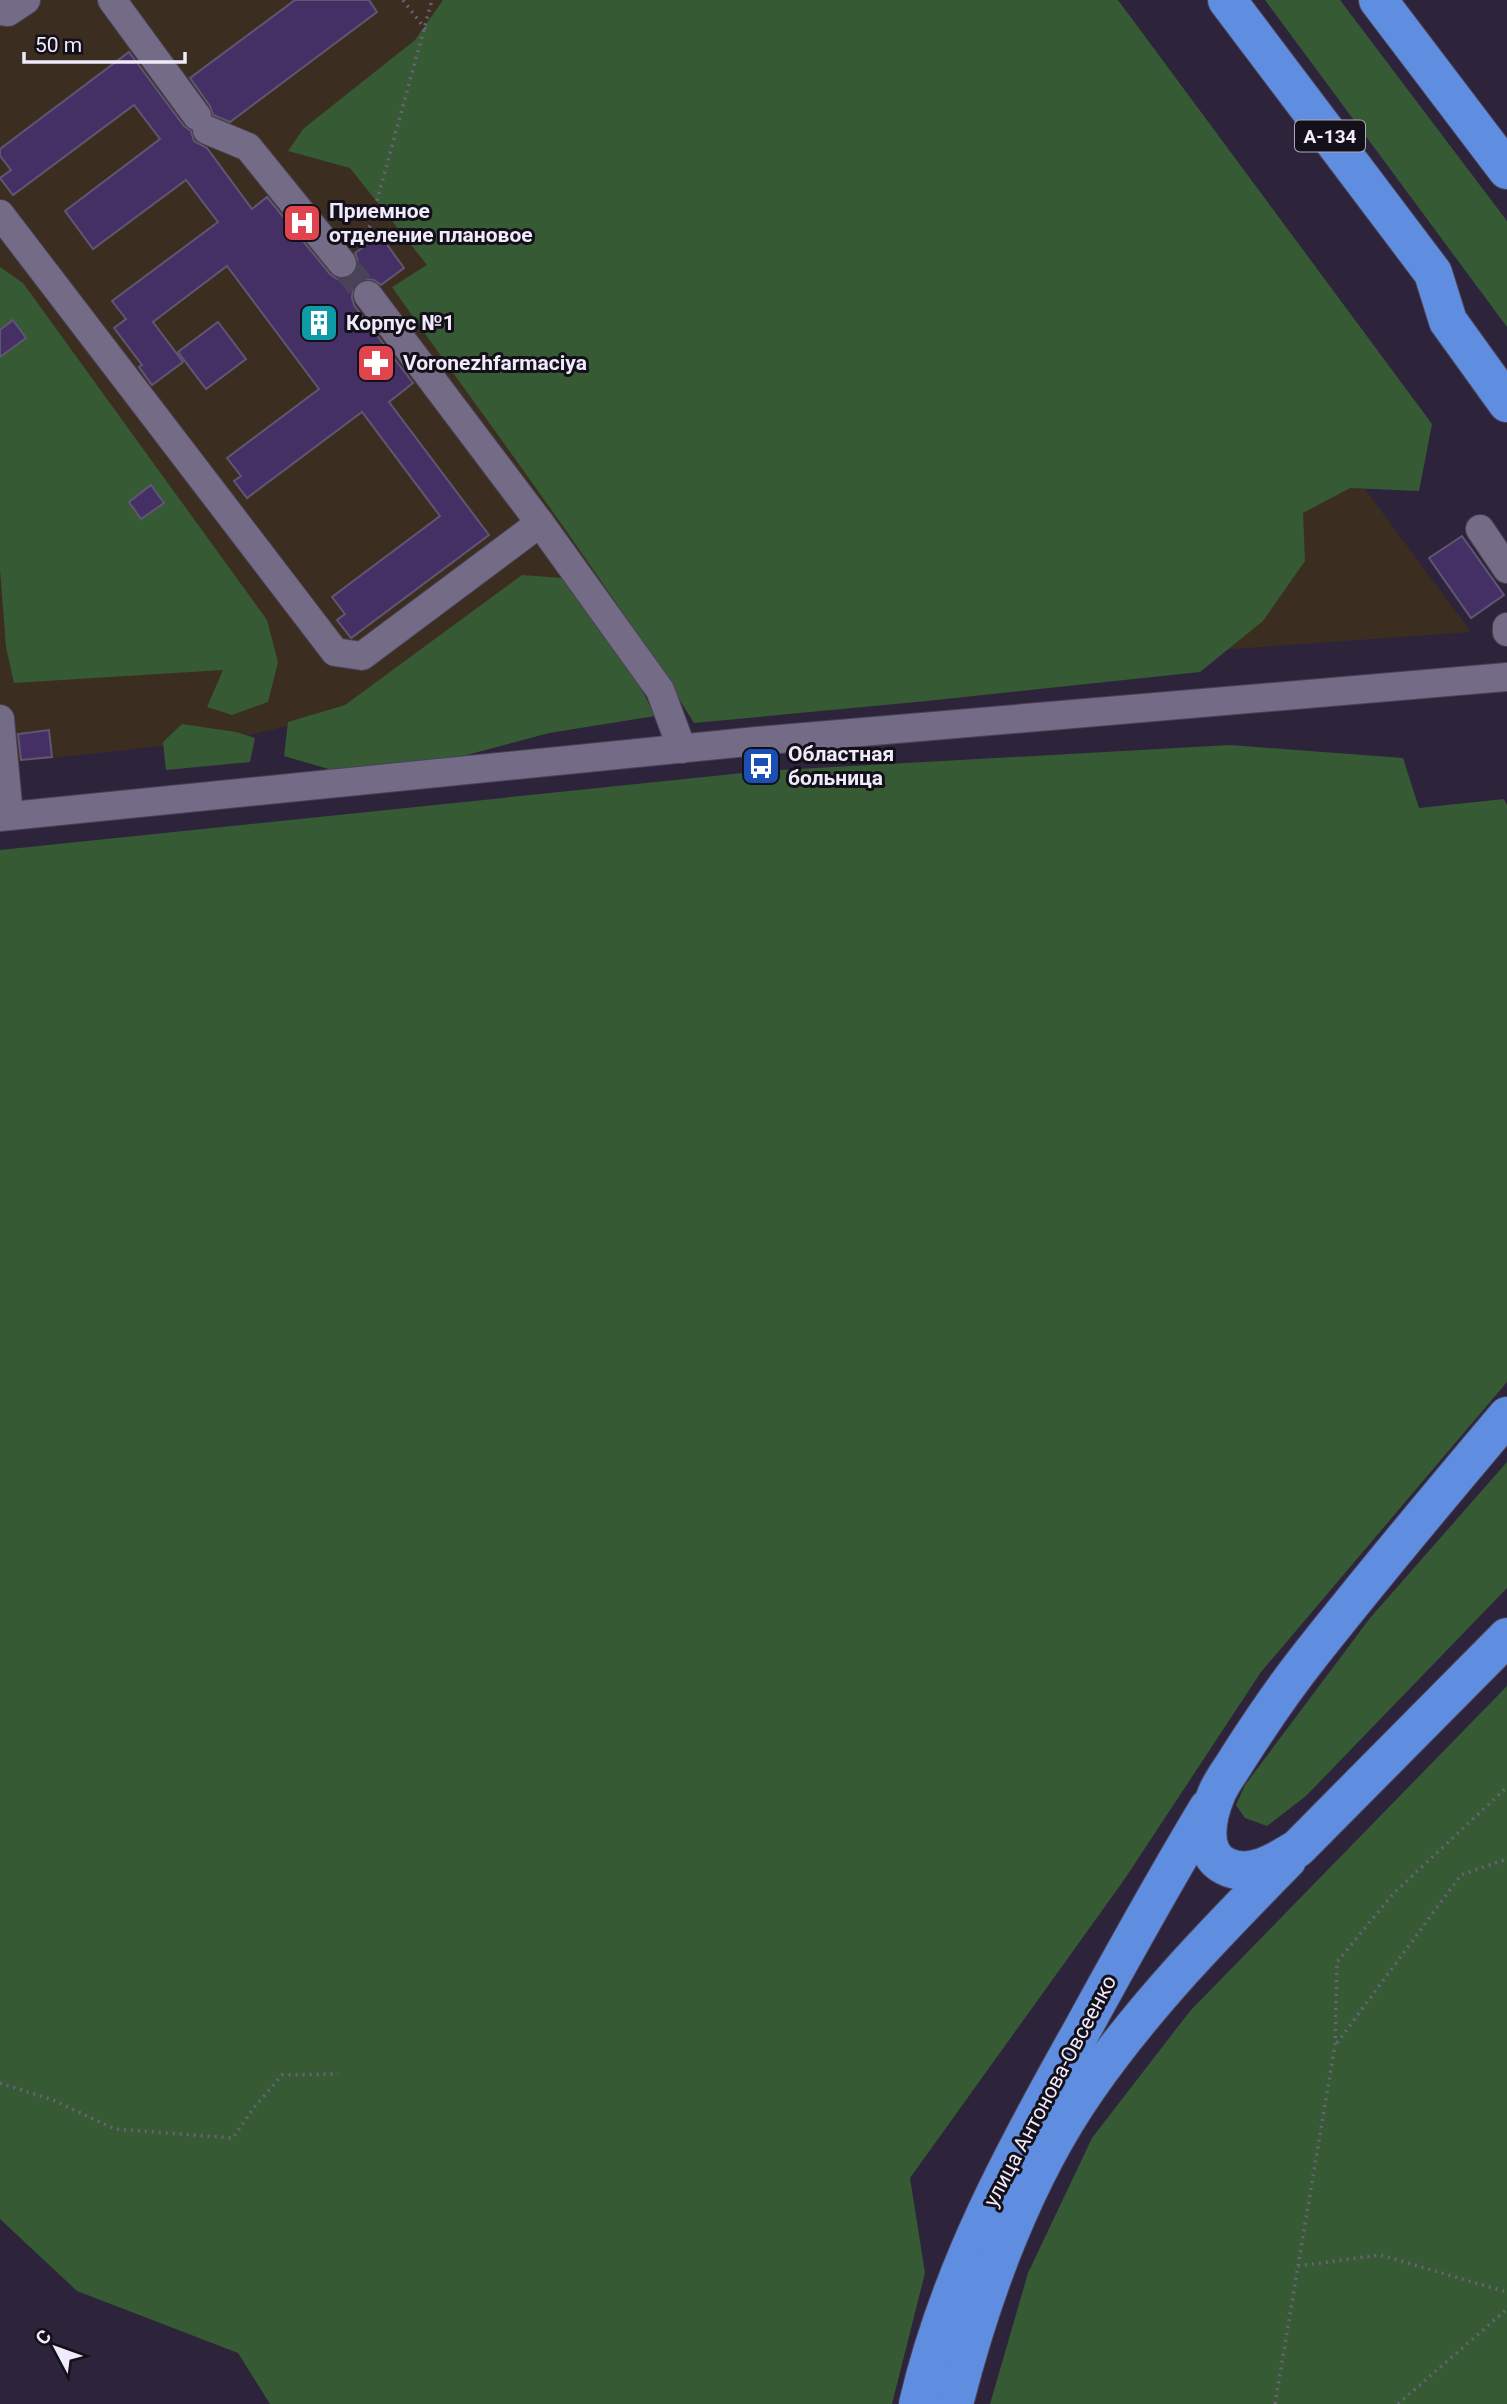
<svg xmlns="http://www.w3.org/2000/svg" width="1507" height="2404" font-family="Roboto,sans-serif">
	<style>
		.medical { fill: #3c2d21 }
		.green { fill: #365a34 }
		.building { fill: #453066; stroke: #5f5671; stroke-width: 2 }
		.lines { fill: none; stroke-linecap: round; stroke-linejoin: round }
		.minor-tunnel { stroke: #4a4258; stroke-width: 28; stroke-dasharray: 28 14; stroke-linecap: butt }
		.minor-casing { stroke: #4a4256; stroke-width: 30 }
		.highway-casing { stroke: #4a4256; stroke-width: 40 }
		.path { stroke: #696277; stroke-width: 3.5; stroke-dasharray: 2 5; stroke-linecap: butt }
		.minor { stroke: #746b86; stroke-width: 28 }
		.highway { stroke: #5f8ee0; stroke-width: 38 }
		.labels { text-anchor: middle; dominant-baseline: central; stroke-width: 6; stroke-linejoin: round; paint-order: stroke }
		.shield { fill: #13101a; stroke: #aea9b8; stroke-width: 2 }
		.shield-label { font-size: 19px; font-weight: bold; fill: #f0ebfb }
		.poi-label { font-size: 21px; font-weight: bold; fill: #f0ebfb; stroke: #13101a; text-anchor: start }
		.street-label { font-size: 21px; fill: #f0ebfb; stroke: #13101a }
	</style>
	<rect width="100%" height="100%" fill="#2d243b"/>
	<!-- medical -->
	<path class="medical" d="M0 0H1002L1471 632 660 690 304 722 241 737 0 764Z"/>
	<!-- green -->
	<g class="green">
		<path d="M443 0H1118L1432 424 1419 491 1350 488 1303 513 1305 561 1263 621 1200 672 927 701 694 723C601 572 494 432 392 287L427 265 350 168 288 151 303 129 415 40Z"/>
		<path d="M1265 0H1340L1507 221V327Z"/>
		<path d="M0 267 23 283 267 620 278 662 268 702 232 715 207 707 223 670 14 683 6 647 0 569Z"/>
		<path d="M522 575 562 578 612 630 655 716 549 733 463 756 335 771 284 756 288 722 345 705Z"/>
		<path d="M182 724 236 732 255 738 250 762 166 770 163 742Z"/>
		<path d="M1230 745 1403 758 1419 808 1504 799 1507 805V1382L1261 1672 1124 1880 910 2178 925 2273 892 2404H270L238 2353 77 2291 0 2219V850L762 771Z"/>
		<path d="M1507 1462V1588L1306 1796 1267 1826 1245 1818 1236 1805 1245 1785 1370 1618Z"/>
		<path d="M1507 1686V2404H990L1028 2273 1092 2138 1190 2011Z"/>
	</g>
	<!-- building -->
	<g class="building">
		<path d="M295 0H369L377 12 230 122 213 115 210 106 190 78Z"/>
		<path d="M129 52 184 126 191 131 194 141 207 148 252 209 267 197 330 274 337 279H344L352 276 358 268V261L355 253 380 235 404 268 381 285 374 280 365 279 359 281 353 289 352 298 354 305 413 383 389 402 489 535 351 638 337 620 345 614 332 597 440 516 362 412 247 498 234 481 241 476 227 458 319 389 227 266 153 322 183 362 152 385 139 367 142 365 114 328 126 319 112 301 218 222 186 180 93 249 65 211 160 139 134 105 13 195 0 178 11 170 0 156V149Z"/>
		<path d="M13 320 26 338 0 357V330Z"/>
		<path d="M218 322 246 359 206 389 178 352Z"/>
		<path d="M151 485 164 503 141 519 129 502Z"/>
		<path d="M1462 536 1504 595 1471 618 1429 558Z"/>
		<path d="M49 730 52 757 21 760 18 734Z"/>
	</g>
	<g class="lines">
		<!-- minor-tunnel -->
		<path class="minor-tunnel" d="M342 263 368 295"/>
		<defs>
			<g id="minor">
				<path d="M112 0 197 116"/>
				<path d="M0 11 8 12 26 0"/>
				<path d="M207 130 248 147 342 263"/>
				<path d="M0 214 335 652 362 656 540 523"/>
				<path d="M368 295 540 523 660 690 682 749"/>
				<path d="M1480 529 1507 569"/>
				<path d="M1507 627V632"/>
				<path d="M0 719 9 816"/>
				<path d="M0 817 757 741 1507 677"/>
			</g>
			<g id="highway">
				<path d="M1227 0 1433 273 1448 321 1507 403"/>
				<path d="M1378 0 1507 170"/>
				<path d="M1507 1416C1441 1494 1375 1573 1311 1654 1284 1688 1261 1722 1238 1758 1231 1770 1221 1782 1216 1795 1207 1817 1199 1853 1225 1866 1250 1879 1277 1861 1298 1848L1507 1637"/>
				<path d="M918 2404C949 2270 1015 2149 1082 2030 1123 1955 1164 1881 1208 1808"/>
				<path d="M954 2404C981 2297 1024 2178 1088 2087 1145 2005 1217 1931 1287 1860"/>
			</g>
		</defs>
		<!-- minor casing -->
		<use href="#minor" class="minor-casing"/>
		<!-- highway casing -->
		<use href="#highway" class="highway-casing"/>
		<!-- path -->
		<g class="path">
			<path d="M403 0 426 30"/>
			<path d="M352 240 370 226 432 0"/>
			<path d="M1337 2043 1461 1875 1507 1859"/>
			<path d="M0 2083 53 2100 115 2129 233 2138 252 2110 282 2075 338 2074"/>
			<path d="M1298 2266 1380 2255 1507 2292"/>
			<path d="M1275 2404 1335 2045 1337 1962 1393 1894 1507 1787"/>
			<path d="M1398 2404 1507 2309"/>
		</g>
		<!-- minor -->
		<use href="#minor" class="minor"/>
		<!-- highway -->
		<use href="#highway" class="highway"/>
	</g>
	<!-- icons -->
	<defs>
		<symbol id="hospital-square" viewBox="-11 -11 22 22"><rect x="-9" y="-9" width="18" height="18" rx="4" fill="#e0444e" stroke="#13101a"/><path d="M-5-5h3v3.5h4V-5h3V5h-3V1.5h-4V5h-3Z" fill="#fff"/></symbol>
		<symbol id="building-square" viewBox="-11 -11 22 22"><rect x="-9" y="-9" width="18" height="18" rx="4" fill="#0f9aa8" stroke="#13101a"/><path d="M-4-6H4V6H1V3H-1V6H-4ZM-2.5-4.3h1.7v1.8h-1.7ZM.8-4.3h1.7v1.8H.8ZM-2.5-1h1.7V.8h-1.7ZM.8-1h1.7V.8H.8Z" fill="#fff"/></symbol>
		<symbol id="pharmacy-square" viewBox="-11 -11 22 22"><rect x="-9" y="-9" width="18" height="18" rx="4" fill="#e0444e" stroke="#13101a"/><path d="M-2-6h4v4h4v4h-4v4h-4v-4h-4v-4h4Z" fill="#fff"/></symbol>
		<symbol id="bus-square" viewBox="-11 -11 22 22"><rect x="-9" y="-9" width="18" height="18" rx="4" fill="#1a4fb4" stroke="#13101a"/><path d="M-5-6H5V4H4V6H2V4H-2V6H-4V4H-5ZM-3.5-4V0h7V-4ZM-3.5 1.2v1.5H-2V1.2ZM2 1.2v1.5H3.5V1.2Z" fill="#fff"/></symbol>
	</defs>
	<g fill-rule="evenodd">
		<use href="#hospital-square" x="280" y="201" width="44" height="44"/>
		<use href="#building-square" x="297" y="301" width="44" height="44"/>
		<use href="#pharmacy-square" x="354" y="341" width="44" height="44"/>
		<use href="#bus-square" x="739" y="744" width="44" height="44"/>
	</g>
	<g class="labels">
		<!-- shield labels -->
		<rect class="shield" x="1295" y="120.5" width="70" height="31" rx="5"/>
		<g class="shield-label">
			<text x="1330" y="136">А-134</text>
		</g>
		<!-- poi labels -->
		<g class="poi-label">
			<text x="329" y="211">Приемное<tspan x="329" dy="24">отделение плановое</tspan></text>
			<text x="346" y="323">Корпус №1</text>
			<text x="403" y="363">Voronezhfarmaciya</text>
			<text x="788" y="754">Областная<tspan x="788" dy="24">больница</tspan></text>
		</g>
		<!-- street labels -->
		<g class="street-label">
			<text transform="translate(1050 2091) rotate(-62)">улица Антонова-Овсеенко</text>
		</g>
	</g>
	<!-- north arrow -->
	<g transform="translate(56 2348) rotate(311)" stroke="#13101a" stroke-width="5" paint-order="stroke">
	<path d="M0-5L12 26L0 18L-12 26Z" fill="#f0ebfb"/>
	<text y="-10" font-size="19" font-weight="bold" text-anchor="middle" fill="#f0ebfb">С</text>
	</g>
	<!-- scale -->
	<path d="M24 52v10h161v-10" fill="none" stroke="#f0ebfb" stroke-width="3.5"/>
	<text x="35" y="52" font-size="21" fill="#f0ebfb" stroke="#13101a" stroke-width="5" paint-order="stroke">50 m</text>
</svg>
